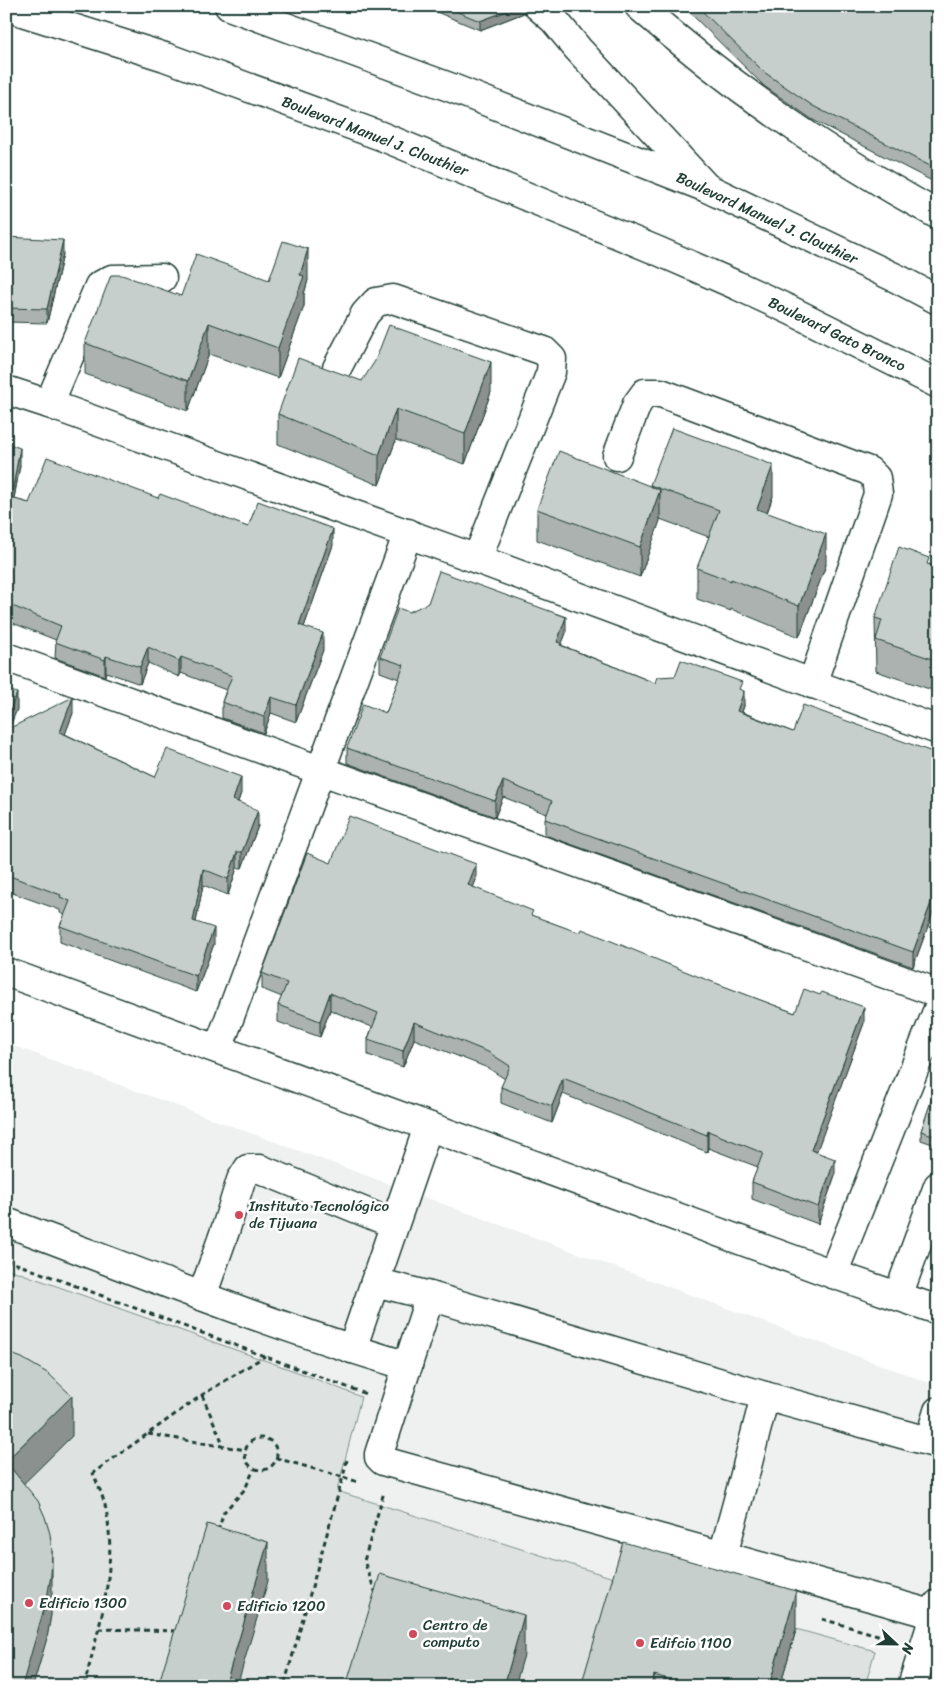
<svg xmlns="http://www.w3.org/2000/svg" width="944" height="1692" font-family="Sriracha,sans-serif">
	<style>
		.built { fill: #eef1f0 }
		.green { fill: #dee3e2; stroke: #7e908b }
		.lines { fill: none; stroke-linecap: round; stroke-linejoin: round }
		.minor-casing { stroke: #1f3d34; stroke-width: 31 }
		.major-casing { stroke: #1f3d34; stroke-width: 31 }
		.path { stroke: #1f3d34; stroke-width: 3; stroke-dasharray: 5 4; stroke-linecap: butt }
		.minor { stroke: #fff; stroke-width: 28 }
		.major { stroke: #fff; stroke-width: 28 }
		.wall { fill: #abb2af; stroke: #1f3d34 }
		.shaded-wall { fill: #8b918f; stroke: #1f3d34 }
		.building { fill: #c7cfcc; stroke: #1f3d34 }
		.poi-dot { fill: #d1495b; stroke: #fff; stroke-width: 2 }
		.labels { text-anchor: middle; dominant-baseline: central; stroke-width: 5; stroke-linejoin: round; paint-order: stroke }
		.street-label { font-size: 15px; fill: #1f3d34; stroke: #fff }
		.poi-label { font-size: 15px; fill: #1f3d34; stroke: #fff; text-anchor: start }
	</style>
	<rect width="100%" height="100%" fill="#fff"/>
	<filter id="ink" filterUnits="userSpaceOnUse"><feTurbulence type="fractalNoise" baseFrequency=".02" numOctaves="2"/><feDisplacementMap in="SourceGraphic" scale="10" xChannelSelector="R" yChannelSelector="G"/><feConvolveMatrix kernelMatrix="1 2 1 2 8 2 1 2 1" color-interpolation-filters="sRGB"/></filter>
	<g filter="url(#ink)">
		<!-- built -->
		<path class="built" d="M6 1043 938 1386V1686H6Z"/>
		<!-- green -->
		<path class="green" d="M6 1268 303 1374 361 1397 337 1491 623 1581 875 1651 865 1686H33L47 1638 51 1615 16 1514 6 1392Z"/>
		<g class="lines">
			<defs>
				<g id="minor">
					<path d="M538 6 554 20 578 49 707 188"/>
					<path d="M639 6C731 87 831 156 938 215"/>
					<path d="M337 368 365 314 376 302 393 299 544 351 552 359 551 372 477 559"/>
					<path d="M6 390 49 404 477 559 938 730"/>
					<path d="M49 404 99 286 112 279 162 278"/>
					<path d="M617 456 637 404 645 393H661L869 471 876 478 878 494 812 684"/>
					<path d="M6 657 938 993"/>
					<path d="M6 972 833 1274 938 1310"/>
					<path d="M218 1049 408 533"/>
					<path d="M6 1222C139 1272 272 1326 408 1366"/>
					<path d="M833 1274 938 1009"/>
					<path d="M375 1282 430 1296 765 1396 938 1444"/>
					<path d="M202 1296 226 1228 241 1180 248 1169H260L394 1224"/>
					<path d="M430 1296 379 1454V1457L383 1461 935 1615"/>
					<path d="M898 1296 938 1186"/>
					<path d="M352 1349 428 1127"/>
					<path d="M929 1441 938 1411"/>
					<path d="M723 1555 744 1478 765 1396"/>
					<path d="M912 1686 938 1604"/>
				</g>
				<g id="major">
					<path d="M229 6 452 88 707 188 900 280 938 300"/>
					<path d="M6 7 165 57 381 136 658 251 736 285 790 310 938 384"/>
				</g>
			</defs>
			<!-- minor casing -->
			<use href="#minor" class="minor-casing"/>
			<!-- major casing -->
			<use href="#major" class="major-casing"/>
			<!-- path -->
			<g class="path">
				<path d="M6 1260 366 1394"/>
				<path d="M202 1395 224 1446"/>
				<path d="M148 1434 246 1450"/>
				<circle cx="261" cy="1454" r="16"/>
				<path d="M276 1458 343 1477 284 1686"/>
				<path d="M347 1460 343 1477 358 1482"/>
				<path d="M218 1531 224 1512 245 1489 254 1469"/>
				<path d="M376 1594 364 1561 384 1492"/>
				<path d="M822 1619 895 1640"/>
				<path d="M99 1629 178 1631"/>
				<path d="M49 1686 50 1683 60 1686"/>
				<path d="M84 1686C99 1627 119 1566 105 1505 102 1494 97 1483 93 1473L202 1395 265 1356"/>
			</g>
			<!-- minor -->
			<use href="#minor" class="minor"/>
			<!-- major -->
			<use href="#major" class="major"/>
		</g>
		<!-- wall -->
		<g class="wall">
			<path d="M422 6H524V13L480 30Z"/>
			<path d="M683 6H938V197L936 196V183L813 120 764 86Z"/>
			<path d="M6 237 63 254 47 323 6 322Z"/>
			<path d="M269 280H308L304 294V306L278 378 209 354 188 411 85 374V343L181 296Z"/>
			<path d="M362 381 491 392 465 464 396 440 379 485 278 444V414Z"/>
			<path d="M6 443 20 465 14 499 29 503 158 498 248 527 333 545 304 627 323 650 296 722 271 713 264 733 222 718V702L226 690 181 673 179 677 148 663 140 684 106 672 105 676 55 658 56 640 10 622 6 632Z"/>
			<path d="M650 485 773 496 767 513 826 565 799 637 731 609V611L697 599V568L709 537 660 519 640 577 537 540V509L650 487Z"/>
			<path d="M929 564 938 567V692L876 671 875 618Z"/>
			<path d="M409 612 566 633 561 645 655 683 742 690 744 706 742 712 793 732 938 754V899L913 967 545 835V819L547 814 503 797 495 817 347 763V748L386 713 399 679 380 672V657Z"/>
			<path d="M6 689 17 709 9 729 73 713 65 734 155 777 241 793 238 802 258 826 242 868H237L228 895 203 885 196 922 214 944 196 992 60 942V926L65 915 60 913V910L7 891Z"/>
			<path d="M331 863 476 880 473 887 533 916 795 1013 864 1023 816 1152 835 1175 818 1224 752 1199V1182L758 1167 708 1148 707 1152 563 1094 552 1123 501 1103V1087L505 1079 488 1068 414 1039 403 1067 368 1055V1039L372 1027 330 1010 320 1037 278 1022V1005L282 997 262 989V973Z"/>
			<path d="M938 1081V1146L921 1140V1131Z"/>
			<path d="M796 1630 780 1686H581Z"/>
		</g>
		<!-- shaded-wall -->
		<g class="shaded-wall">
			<path d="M520 6H524V13L480 30V21Z"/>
			<path d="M63 240V254L47 323V309Z"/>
			<path d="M308 249V280L304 294V306L278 378V348Z"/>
			<path d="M209 323V354L188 411V381Z"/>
			<path d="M491 362V392L465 464V434Z"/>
			<path d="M396 409V440L379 485V455Z"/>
			<path d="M20 448V465L11 514V498Z"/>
			<path d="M773 465V496L757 540V509Z"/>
			<path d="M660 490V521L640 577V547Z"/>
			<path d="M333 529V545L299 641V625Z"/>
			<path d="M826 534V565L799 637V606Z"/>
			<path d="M10 605V622L6 632V615Z"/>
			<path d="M566 617V633L561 646 557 642Z"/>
			<path d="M323 633V650L296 722V705Z"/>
			<path d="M148 647V663L140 684V667Z"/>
			<path d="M106 656V672L105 676V660Z"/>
			<path d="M181 657V673L179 677V661Z"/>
			<path d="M744 691V706L737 726V711Z"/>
			<path d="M17 693V709L6 735V719Z"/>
			<path d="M73 697V713L60 748V732Z"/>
			<path d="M271 697V713L264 733V717Z"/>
			<path d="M241 777V793L233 816V800Z"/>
			<path d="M503 781V797L495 817V801Z"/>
			<path d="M258 810V826L242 868V852Z"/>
			<path d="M237 852V868L228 895V879Z"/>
			<path d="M476 864V880L468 901V885Z"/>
			<path d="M203 869V885L193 937V921Z"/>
			<path d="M7 875V891L6 894V878Z"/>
			<path d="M938 884V899L913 967V952Z"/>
			<path d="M214 928V944L196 992V976Z"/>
			<path d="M330 993V1010L320 1037V1021Z"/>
			<path d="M864 1007V1023L811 1167V1150Z"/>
			<path d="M414 1022V1039L403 1067V1051Z"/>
			<path d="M563 1078V1094L552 1123V1106Z"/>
			<path d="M708 1131V1148L707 1152V1135Z"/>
			<path d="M835 1159V1175L818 1224V1207Z"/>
			<path d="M72 1396V1436L6 1501V1461Z"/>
			<path d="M268 1542V1581L237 1686H225Z"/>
			<path d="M52 1551V1591L51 1615 47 1638 33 1686H22Z"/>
			<path d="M796 1591V1630L780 1686H769Z"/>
			<path d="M524 1615V1655L515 1686H504Z"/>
			<path d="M654 1675V1686H651Z"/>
		</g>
		<!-- building -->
		<g class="building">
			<path d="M443 6H520L480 21Z"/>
			<path d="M697 6H938V170L813 106 764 72Z"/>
			<path d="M6 237 63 240 47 309 6 308Z"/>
			<path d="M283 241 308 249 300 275 304 276 278 348 209 323 188 381 85 343 111 275H122L181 296 196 254 269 280Z"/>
			<path d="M389 325 491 362 465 434 396 409 379 455 278 414 298 358 362 381 375 361Z"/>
			<path d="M672 428 773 465 757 509 826 534 799 606 731 579V581L697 568 719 510 650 485Z"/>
			<path d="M6 443 20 448 11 498 29 503 47 457 158 498 160 494 248 527 258 501 333 529 299 625 323 633 296 705 271 697 264 717 222 702 232 676 181 657 179 661 148 647 140 667 106 656 105 660 55 642 61 626 10 605 6 615Z"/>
			<path d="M559 451 660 490 640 547 537 509Z"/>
			<path d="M899 547 929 558 927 564 938 567V661L876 640 882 620 875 618Z"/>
			<path d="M439 571 566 617 557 642 561 643 560 645 655 683 657 677 675 676 681 660 742 682 739 689 744 691 737 711 793 732 803 705 938 754V884L913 952 545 819 552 801 503 781 495 801 347 748 363 704 386 713 404 665 380 657 398 608 409 612 428 603Z"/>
			<path d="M6 689 17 693 6 719Z"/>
			<path d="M73 697 60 732 155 777 167 749 241 777 233 800 258 810 242 852H237L228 879 203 869 193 921 214 928 196 976 60 926 70 901 60 897 61 895 7 875 6 878V730Z"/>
			<path d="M349 816 476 864 468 885 533 911 531 915 580 933 582 929 697 976 795 1013 804 989 820 995 822 992 864 1007 811 1150 835 1159 818 1207 752 1182 763 1153 708 1131 707 1135 563 1078 552 1106 501 1087 510 1066 488 1052 414 1022 403 1051 368 1039 378 1013 330 993 320 1021 278 1005 287 983 262 973 307 853 331 863Z"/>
			<path d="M938 1081V1137L921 1131Z"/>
			<path d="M6 1352 22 1358 49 1374 72 1396 6 1461Z"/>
			<path d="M6 1462 38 1501 45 1517 50 1534 52 1551 51 1575 47 1598 22 1686H6Z"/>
			<path d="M207 1524 268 1542 225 1686H158Z"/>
			<path d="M623 1542 796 1591 769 1686H693L654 1675 651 1686H581Z"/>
			<path d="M380 1574 524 1615 504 1686H346Z"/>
		</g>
	</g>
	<!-- markers -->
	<g class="poi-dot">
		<circle cx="239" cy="1215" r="5"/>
		<circle cx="29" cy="1603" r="5"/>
		<circle cx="227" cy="1606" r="5"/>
		<circle cx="413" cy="1634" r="5"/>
		<circle cx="640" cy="1643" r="5"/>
	</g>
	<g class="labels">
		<!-- street labels -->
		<g class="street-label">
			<text transform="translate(375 136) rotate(21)">Boulevard Manuel J. Clouthier</text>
			<text transform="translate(767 218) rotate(25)">Boulevard Manuel J. Clouthier</text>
			<text transform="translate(837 334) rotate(26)">Boulevard Gato Bronco</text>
		</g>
		<!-- poi labels -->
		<g class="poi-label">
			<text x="249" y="1206">Instituto Tecnológico<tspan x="249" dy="17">de Tijuana</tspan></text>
			<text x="39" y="1603">Edificio 1300</text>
			<text x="237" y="1606">Edificio 1200</text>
			<text x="423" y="1625">Centro de<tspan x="423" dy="17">computo</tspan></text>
			<text x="650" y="1643">Edifcio 1100</text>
		</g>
	</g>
	<!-- margin -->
	<rect width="944" height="1692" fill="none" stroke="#fff" stroke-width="25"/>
	<rect x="12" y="12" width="919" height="1667" fill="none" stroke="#1f3d34" stroke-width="2" filter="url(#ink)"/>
	<!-- north arrow -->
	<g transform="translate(896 1644) rotate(112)" stroke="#ffffff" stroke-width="4" paint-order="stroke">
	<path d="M0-4L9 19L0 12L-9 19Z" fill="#1f3d34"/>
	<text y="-8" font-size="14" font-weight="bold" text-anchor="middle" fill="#1f3d34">N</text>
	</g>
</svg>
